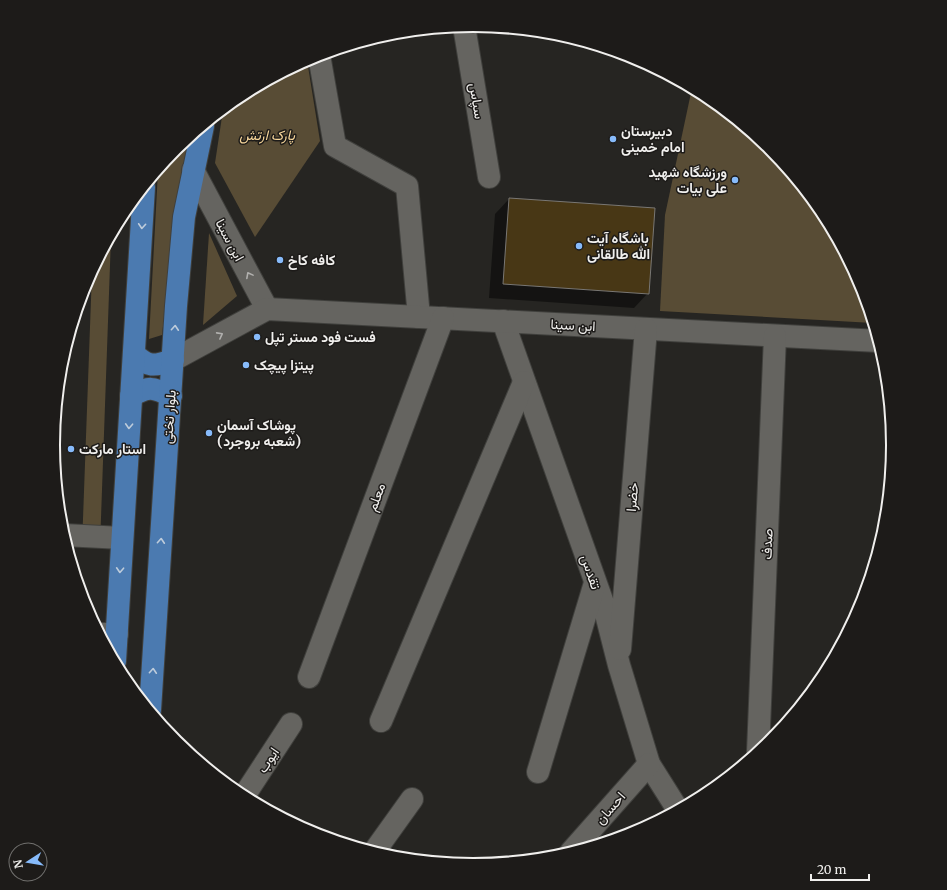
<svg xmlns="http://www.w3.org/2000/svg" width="947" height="890" font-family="Merriweather,Vazirmatn,serif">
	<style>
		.green { fill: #584c35 }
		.shadow { fill: #0007 }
		.building { fill: #483715; stroke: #797774 }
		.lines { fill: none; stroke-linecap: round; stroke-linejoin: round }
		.minor-casing { stroke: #40403d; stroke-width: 24 }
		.major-casing { stroke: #40403d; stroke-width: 24 }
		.minor { stroke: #656460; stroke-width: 22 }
		.major { stroke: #4b7ab0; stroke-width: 22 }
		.oneway { stroke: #beccdb }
		.oneway2 { stroke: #b1b0ae }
		.poi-dot { fill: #87bbfb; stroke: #1d1b19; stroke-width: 1.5 }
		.labels { text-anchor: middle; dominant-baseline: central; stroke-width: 3; stroke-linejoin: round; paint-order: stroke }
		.street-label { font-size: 14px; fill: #f0efed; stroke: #1d1b19 }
		.poi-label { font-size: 14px; font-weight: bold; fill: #f0efed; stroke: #1d1b19; text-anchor: start }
		.park-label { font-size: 14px; font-style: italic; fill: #f8d79b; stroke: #1d1b19 }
		.rim { fill: none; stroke: #f0efed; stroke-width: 2 }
	</style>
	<rect width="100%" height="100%" fill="#262522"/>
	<!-- green -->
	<g class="green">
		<path d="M307 60 320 141 255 237 215 163 223 110 240 96Z"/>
		<path d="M692 88 707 96 771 148 823 212 862 284 873 323 660 311 665 215Z"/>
		<path d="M192 135 171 256 162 335 149 339 158 171 177 148Z"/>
		<path d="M209 233 237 296 203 325Z"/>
		<path d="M111 237 100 546H82L92 272Z"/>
	</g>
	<!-- shadow -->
	<path class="shadow" d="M509 199 648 293 634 308 489 298 495 214Z"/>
	<!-- building -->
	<path class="building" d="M509 198 655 208 649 294 503 284Z"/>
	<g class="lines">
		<defs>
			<g id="minor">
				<path d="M464 26 489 177"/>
				<path d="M319 55 335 146 407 186 419 317"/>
				<path d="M193 170 267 309"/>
				<path d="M503 321 604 606 619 665 649 764 678 810"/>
				<path d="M173 360 267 309 879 341"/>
				<path d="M64 535 122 538"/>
				<path d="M100 634H117"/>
				<path d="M620 649 646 329"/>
				<path d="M309 677 443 318"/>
				<path d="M381 721 524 382"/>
				<path d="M758 752 775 336"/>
				<path d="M538 772 595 583"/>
				<path d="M244 796 291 724"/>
				<path d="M374 852 412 799"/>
				<path d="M571 852 649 764"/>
			</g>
			<g id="major">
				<path d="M134 354C149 368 154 366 173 360"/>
				<path d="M131 396C149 386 153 387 171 396"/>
				<path d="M115 661 144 187"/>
				<path d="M150 710 176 306 184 217 203 126"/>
			</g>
		</defs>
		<!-- minor casing -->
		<use href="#minor" class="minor-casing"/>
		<!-- major casing -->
		<use href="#major" class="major-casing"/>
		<!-- minor -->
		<use href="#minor" class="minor"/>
		<!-- major -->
		<use href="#major" class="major"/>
	</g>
	<!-- one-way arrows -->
	<defs><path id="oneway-chevron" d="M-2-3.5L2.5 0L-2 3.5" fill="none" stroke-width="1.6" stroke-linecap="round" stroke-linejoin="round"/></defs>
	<g class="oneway">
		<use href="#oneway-chevron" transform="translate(142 226) rotate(94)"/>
		<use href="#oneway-chevron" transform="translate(175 328) rotate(-86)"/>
		<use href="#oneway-chevron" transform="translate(129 426) rotate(93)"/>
		<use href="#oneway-chevron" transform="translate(161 541) rotate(-86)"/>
		<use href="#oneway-chevron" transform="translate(120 570) rotate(93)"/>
		<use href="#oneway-chevron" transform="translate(153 671) rotate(-86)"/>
	</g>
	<g class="oneway2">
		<use href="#oneway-chevron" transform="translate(249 275) rotate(-118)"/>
		<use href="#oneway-chevron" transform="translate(220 335) rotate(-28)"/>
	</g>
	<!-- markers -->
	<g class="poi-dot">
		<circle cx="613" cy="139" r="4"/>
		<circle cx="735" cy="180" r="4"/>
		<circle cx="579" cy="246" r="4"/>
		<circle cx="280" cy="260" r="4"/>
		<circle cx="257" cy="337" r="4"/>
		<circle cx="246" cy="365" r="4"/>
		<circle cx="209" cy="433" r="4"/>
		<circle cx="71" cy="449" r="4"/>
	</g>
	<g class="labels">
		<!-- street labels -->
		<g class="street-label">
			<text transform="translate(477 101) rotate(81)">سپاس</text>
			<text transform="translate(230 240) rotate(62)">ابن سینا</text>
			<text transform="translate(573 325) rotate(3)">ابن سینا</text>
			<text transform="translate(169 417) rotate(-86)">بلوار تختی</text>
			<text transform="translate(376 497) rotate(-70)">معلم</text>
			<text transform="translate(632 497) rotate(-85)">خضرا</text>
			<text transform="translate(767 544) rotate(-88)">صدف</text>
			<text transform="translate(591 572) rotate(71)">تقدس</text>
			<text transform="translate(268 760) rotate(-56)">ایوب</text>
			<text transform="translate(610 808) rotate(-49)">احسان</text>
		</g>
		<!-- poi labels -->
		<g class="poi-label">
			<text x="621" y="131">دبیرستان<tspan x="621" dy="16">امام خمینی</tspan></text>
			<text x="727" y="172" text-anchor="end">ورزشگاه شهید<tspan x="727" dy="16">علی بیات</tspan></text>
			<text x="587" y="238">باشگاه آیت<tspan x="587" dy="16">الله طالقانی</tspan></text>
			<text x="288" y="260">کافه کاخ</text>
			<text x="265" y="337">فست فود مستر تپل</text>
			<text x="254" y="365">پیتزا پیچک</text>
			<text x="217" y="425">پوشاک آسمان<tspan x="217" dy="16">(شعبه بروجرد)</tspan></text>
			<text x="79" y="449">استار مارکت</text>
		</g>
		<!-- park labels -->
		<g class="park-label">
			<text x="267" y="135">پارک ارتش</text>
		</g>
	</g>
	<!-- crop -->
	<path d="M0 0H947V890H0ZM60 445a413 413 0 1 1 826 0a413 413 0 1 1-826 0Z" fill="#1d1b19" fill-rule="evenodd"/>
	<path class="rim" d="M60 445a413 413 0 1 1 826 0a413 413 0 1 1-826 0Z"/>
	<!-- north arrow -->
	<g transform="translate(28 862) rotate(258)"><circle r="19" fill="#1d1b19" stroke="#71706e"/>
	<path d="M0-3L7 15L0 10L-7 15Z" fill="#87bbfb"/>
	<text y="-6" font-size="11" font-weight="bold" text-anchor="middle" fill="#f0efed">N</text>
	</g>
	<!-- scale -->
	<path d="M811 874v6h58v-6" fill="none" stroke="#f0efed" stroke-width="2"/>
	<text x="817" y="874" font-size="12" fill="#f0efed" stroke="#1d1b19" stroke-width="3" paint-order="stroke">20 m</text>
</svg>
